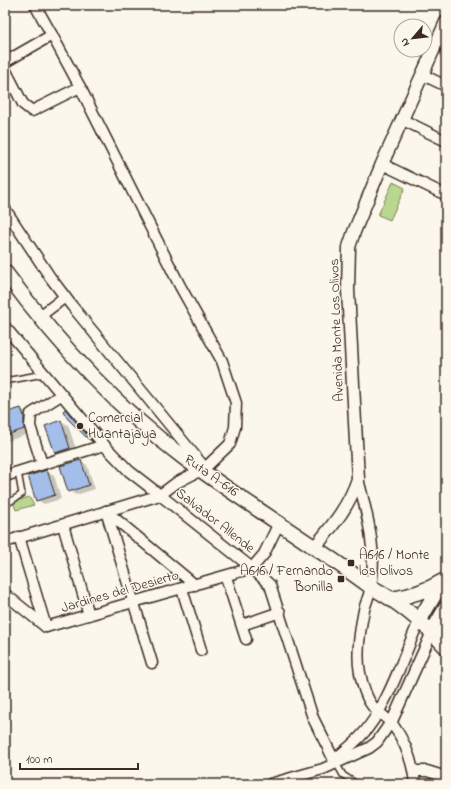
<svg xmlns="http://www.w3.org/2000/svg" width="451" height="789" font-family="'Indie Flower',sans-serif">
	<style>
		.green { fill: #bad790; stroke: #7a8057 }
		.shadow { fill: #0003 }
		.building { fill: #a3beeb; stroke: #3b2a1e }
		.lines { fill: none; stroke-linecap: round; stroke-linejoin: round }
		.service-casing { stroke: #3b2a1e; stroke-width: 8 }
		.minor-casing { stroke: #3b2a1e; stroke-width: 13 }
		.tertiary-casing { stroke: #3b2a1e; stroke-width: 15 }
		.secondary-casing { stroke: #3b2a1e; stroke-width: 17 }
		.service { stroke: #fbf7ec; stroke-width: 5 }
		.minor { stroke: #fbf7ec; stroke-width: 10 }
		.tertiary { stroke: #fbf7ec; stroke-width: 12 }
		.secondary { stroke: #fbf7ec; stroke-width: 14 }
		.poi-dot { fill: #3b2a1e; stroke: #fbf7ec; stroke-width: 1.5 }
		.labels { text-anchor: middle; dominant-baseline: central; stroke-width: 3; stroke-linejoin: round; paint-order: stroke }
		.street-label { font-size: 14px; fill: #3b2a1e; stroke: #fbf7ec }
		.poi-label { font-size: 14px; fill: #3b2a1e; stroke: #fbf7ec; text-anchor: start }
	</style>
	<rect width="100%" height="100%" fill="#fbf7ec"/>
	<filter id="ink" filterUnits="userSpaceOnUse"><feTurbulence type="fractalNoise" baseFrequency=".025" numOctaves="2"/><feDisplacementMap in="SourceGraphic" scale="8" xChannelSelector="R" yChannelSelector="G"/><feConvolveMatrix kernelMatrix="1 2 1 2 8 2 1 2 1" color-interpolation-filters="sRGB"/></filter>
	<g filter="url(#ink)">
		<!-- green -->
		<g class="green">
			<path d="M393 182 405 188 390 220 378 215Z"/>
			<path d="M29 497 34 505 16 510 13 502Z"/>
		</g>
		<!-- shadow -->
		<g class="shadow">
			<path d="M21 409 28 413 31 433 5 442V414Z"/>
			<path d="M61 421 68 425 77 452 62 456 55 453Z"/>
			<path d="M81 461 87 465 95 489 76 495 69 491Z"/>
			<path d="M47 471 54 475 61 499 44 504 37 500Z"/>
		</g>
		<!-- building -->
		<g class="building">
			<path d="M21 408 24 416V429L7 435 5 413Z"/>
			<path d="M65 409 93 442 87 438 67 418 63 411Z"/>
			<path d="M61 420 70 448 55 453 45 426Z"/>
			<path d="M81 460 89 485 68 492 60 466Z"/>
			<path d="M47 470 55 495 36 501 28 476Z"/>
		</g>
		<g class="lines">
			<defs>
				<g id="service">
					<path d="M5 381 44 374"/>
					<path d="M5 505 22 494 18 472"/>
					<path d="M336 763 343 775 357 784"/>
				</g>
				<g id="minor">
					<path d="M35 5 52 35"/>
					<path d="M5 62 52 35 80 87 180 286 222 361 236 403 235 427 230 444 205 468"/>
					<path d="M5 69 23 104 32 111 80 87"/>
					<path d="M423 75 446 86"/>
					<path d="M403 120 446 141"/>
					<path d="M382 164 446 195"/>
					<path d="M5 209 50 277 72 306 205 468 176 483 160 495 129 471 104 445 5 327"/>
					<path d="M40 316 65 297"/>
					<path d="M42 464 30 426 31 414 61 395"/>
					<path d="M5 476 104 445"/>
					<path d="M358 479C367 513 377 551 371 586 370 594 366 602 364 610 360 629 356 653 360 673 362 684 367 701 375 709 381 714 388 719 393 725 406 743 413 762 415 784"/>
					<path d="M106 511 152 663"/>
					<path d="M106 511 195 585"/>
					<path d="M63 525 89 615"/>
					<path d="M19 537 46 627"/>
					<path d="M5 542 160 495 252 568 270 585 313 718 334 760"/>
					<path d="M226 577 246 639"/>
					<path d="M182 589 201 650"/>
					<path d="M5 594 46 627 252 568 264 554 279 523"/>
					<path d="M242 625 280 612"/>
					<path d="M333 761C342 753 352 745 360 737 386 711 404 655 419 621"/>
					<path d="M414 771H427L446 777"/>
					<path d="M270 784 323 769 369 748 377 742 393 719 432 632"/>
				</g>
				<path id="tertiary" d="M315 547C333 525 349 506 358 479L348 290 349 247 354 232 382 164 446 22"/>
				<g id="secondary">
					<path d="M5 272C56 341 116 407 184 458 245 503 310 542 371 587 399 602 424 623 446 647"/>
					<path d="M392 599C411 596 426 591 443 581"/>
					<path d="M419 621 442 582"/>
					<path d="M432 632 446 608"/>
				</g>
			</defs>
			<!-- service casing -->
			<use href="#service" class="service-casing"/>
			<!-- minor casing -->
			<use href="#minor" class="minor-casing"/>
			<!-- tertiary casing -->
			<use href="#tertiary" class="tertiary-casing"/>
			<!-- secondary casing -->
			<use href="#secondary" class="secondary-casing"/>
			<!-- service -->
			<use href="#service" class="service"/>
			<!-- minor -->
			<use href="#minor" class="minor"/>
			<!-- tertiary -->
			<use href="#tertiary" class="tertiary"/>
			<!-- secondary -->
			<use href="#secondary" class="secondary"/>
		</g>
	</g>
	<!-- markers -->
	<g class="poi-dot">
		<circle cx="80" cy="426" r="4"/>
		<rect x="347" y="559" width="8" height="8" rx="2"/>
		<rect x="337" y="575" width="8" height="8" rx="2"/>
	</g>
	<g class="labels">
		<!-- street labels -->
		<g class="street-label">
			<text transform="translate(337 330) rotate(-92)">Avenida Monte Los Olivos</text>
			<text transform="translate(211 476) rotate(35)">Ruta A-616</text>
			<text transform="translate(215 521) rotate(38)">Salvador Allende</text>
			<text transform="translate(120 592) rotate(-16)">Jardines del Desierto</text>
		</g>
		<!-- poi labels -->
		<g class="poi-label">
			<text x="88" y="418">Comercial<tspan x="88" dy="16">Huantajaya</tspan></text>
			<text x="359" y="555">A616 / Monte<tspan x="359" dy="16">los Olivos</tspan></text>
			<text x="333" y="571" text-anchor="end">A616 / Fernando<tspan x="333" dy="16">Bonilla</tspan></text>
		</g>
	</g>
	<!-- margin -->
	<rect width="451" height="789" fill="none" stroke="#fbf7ec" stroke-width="20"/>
	<rect x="10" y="10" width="431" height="769" fill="none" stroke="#3b2a1e" stroke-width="1.5" filter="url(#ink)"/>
	<!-- north arrow -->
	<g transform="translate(413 38) rotate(242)"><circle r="19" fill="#fbf7ec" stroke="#aea59a"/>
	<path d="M0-3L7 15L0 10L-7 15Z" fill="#3b2a1e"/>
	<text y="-6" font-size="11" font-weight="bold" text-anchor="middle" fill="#3b2a1e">N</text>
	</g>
	<!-- scale -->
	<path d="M20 763v6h118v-6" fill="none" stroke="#3b2a1e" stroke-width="2"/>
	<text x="26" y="763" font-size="12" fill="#3b2a1e" stroke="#fbf7ec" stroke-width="3" paint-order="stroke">100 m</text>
</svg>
